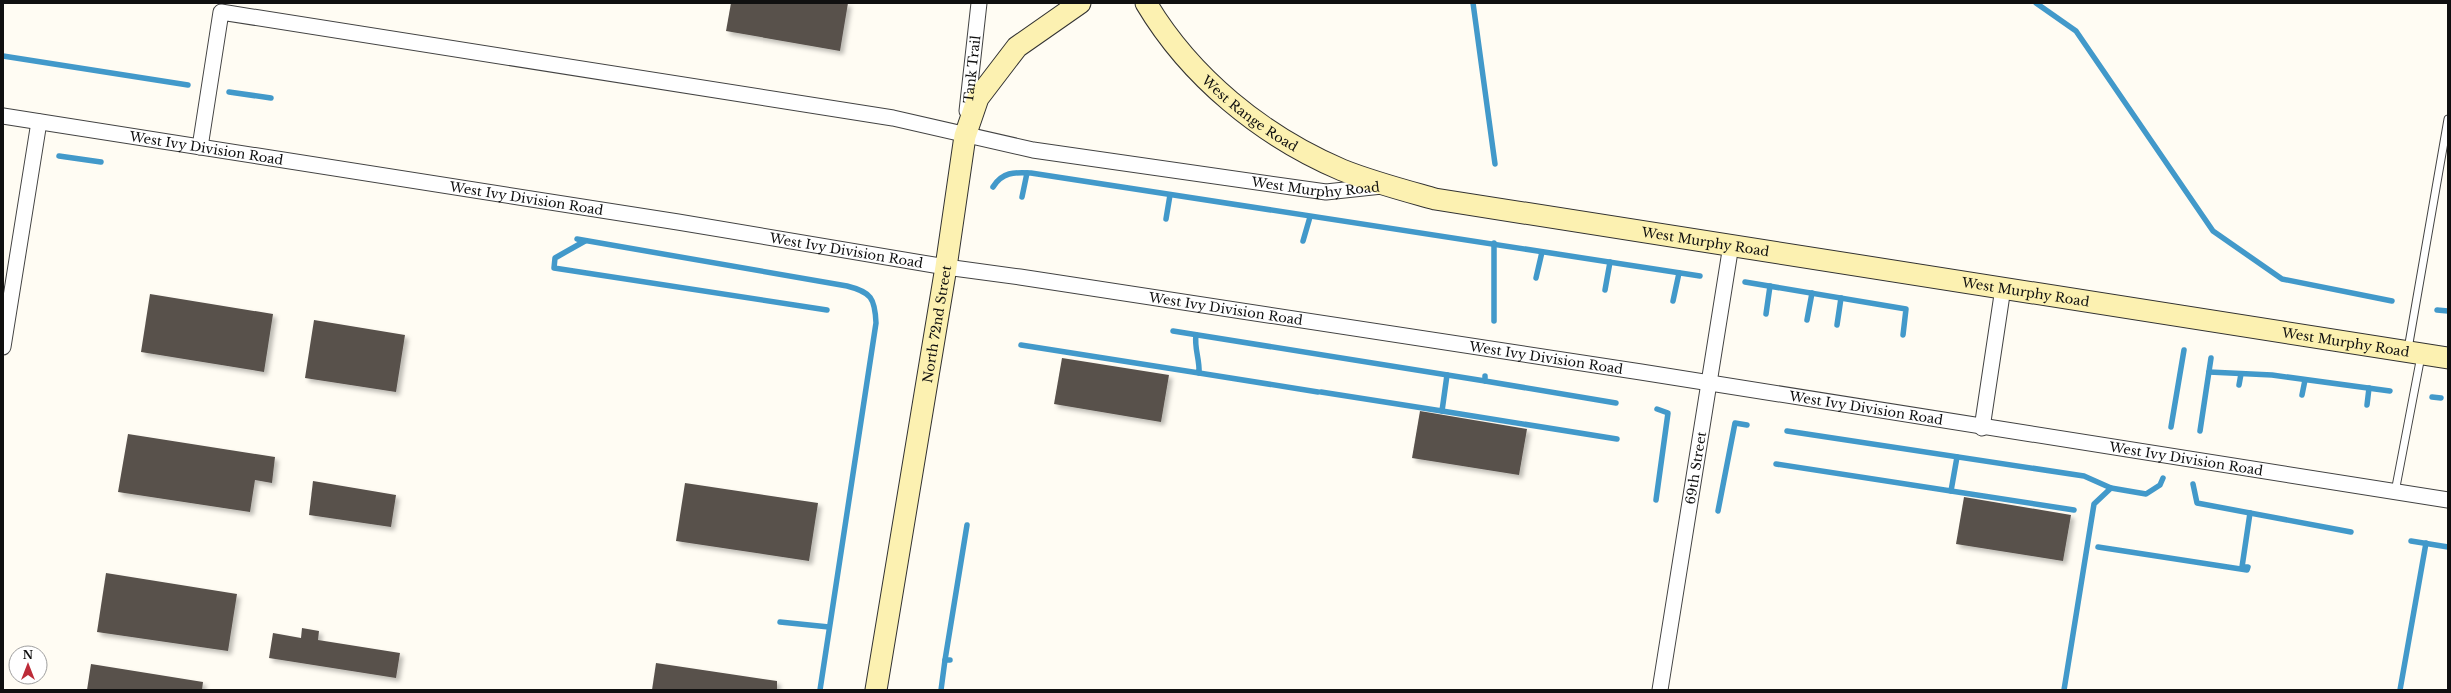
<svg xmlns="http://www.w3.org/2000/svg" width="2451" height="693" font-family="'Libre Baskerville',serif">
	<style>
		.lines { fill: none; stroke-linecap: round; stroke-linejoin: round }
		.stream { stroke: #4299ca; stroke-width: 5.5 }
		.building { fill: #58514c; filter: url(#shadow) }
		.lane-casing { stroke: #434343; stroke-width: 9 }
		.street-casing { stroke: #434343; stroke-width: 17 }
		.secondary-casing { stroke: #323232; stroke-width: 23 }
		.lane { stroke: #fff; stroke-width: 7 }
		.street { stroke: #fff; stroke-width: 15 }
		.secondary { stroke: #fcf1b1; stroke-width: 21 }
		.labels { text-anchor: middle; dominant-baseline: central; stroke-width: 4; stroke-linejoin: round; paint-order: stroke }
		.street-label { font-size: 13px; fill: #101010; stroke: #fff }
	</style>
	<defs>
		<filter id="shadow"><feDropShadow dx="3.5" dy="3.5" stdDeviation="2" flood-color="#0004"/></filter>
	</defs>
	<rect width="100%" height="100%" fill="#fffcf3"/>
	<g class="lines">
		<!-- stream -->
		<g class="stream">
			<path d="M1473 3 1495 164"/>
			<path d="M2036 3 2076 31 2213 231 2282 279 2392 301"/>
			<path d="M3 56 188 85"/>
			<path d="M229 92 271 98"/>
			<path d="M59 156 101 162"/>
			<path d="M993 187C1002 172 1014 172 1031 173L1700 276"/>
			<path d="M1022 197 1027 173"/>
			<path d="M1166 219 1170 195"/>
			<path d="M577 239 847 286C871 292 875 298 876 323L820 690"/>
			<path d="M585 241 555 258 554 268 827 310"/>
			<path d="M1303 241 1310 217"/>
			<path d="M1536 278 1542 252"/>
			<path d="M1745 282 1906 309 1903 335"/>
			<path d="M1605 290 1610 262"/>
			<path d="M1673 301 1679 273"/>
			<path d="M2437 310 2448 311"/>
			<path d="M1766 314 1770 286"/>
			<path d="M1807 320 1812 293"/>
			<path d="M1494 321V243"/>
			<path d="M1837 325 1841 298"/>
			<path d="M1173 331 1485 381"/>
			<path d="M1021 345 1199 373C1200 360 1194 348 1196 335"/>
			<path d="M2209 372 2272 375 2390 391"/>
			<path d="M1199 373 1318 392"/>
			<path d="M1485 376V381L1616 403"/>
			<path d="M2239 385 2241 374"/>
			<path d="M1321 392 1442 411 1447 375"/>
			<path d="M2302 395 2305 380"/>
			<path d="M2432 397 2441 398"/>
			<path d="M2367 405 2369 388"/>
			<path d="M1442 411 1617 439"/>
			<path d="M2171 427 2184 350"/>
			<path d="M1787 431 2084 476 2111 488"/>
			<path d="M2200 431 2211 358"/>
			<path d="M1776 464 1951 491 1957 457"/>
			<path d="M2193 484 2197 503 2351 532"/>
			<path d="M1951 491 2074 510"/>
			<path d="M1656 500 1668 413 1657 409"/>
			<path d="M1718 511 1735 423 1747 425"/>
			<path d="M2411 541 2448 547"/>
			<path d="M2098 547 2247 570 2248 567H2242L2250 513"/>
			<path d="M780 622 829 627"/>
			<path d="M950 660H945L967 525"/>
			<path d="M941 690 945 660"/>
			<path d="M2064 690 2094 504 2111 488 2146 494 2160 485 2163 478"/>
			<path d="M2400 690 2426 543"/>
		</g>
	</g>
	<!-- building -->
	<g class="building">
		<path d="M731 3H848L840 51 726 31Z"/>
		<path d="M150 294 273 314 264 372 141 352Z"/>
		<path d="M314 320 405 335 396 392 305 378Z"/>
		<path d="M1062 358 1169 375 1161 422 1054 404Z"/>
		<path d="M1420 411 1527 429 1519 475 1412 458Z"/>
		<path d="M128 434 275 457 272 483 255 480 250 512 118 492Z"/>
		<path d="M313 481 396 495 391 527 309 515Z"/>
		<path d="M685 483 818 503 809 561 676 541Z"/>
		<path d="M1964 497 2071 515 2063 561 1956 544Z"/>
		<path d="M106 573 237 594 228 651 97 632Z"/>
		<path d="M302 628 319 631 318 640 400 653 396 678 269 658 273 633 301 638Z"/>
		<path d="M656 663 777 681V690H652Z"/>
		<path d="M91 664 203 682 202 690H87Z"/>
	</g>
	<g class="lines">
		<defs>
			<g id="lane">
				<path d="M2408 349 2448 119"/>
				<path d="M2395 492 2421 356"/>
			</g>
			<g id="street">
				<path id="s1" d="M967 111 979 3"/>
				<path id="s2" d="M3 116 678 222 946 267 1020 277 1641 372 2448 500"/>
				<path id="s3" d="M200 147 221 12 893 118 1033 150 1326 192 1382 186"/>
				<path d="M3 347 39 122"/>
				<path d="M1982 428 2003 288"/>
				<path id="s4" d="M1660 690 1731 245"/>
			</g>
			<g id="secondary">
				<path id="s5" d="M1146 3C1190 77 1262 136 1342 170 1372 182 1403 190 1435 199L2448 358"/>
				<path id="s6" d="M876 690 946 267 965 136 978 98 1017 47 1080 3"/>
			</g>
		</defs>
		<!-- lane casing -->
		<use href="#lane" class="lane-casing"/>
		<!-- street casing -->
		<use href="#street" class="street-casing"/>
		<!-- secondary casing -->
		<use href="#secondary" class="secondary-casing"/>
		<!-- lane -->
		<use href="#lane" class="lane"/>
		<!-- street -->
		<use href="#street" class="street"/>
		<!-- secondary -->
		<use href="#secondary" class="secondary"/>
	</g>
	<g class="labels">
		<!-- street labels -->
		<g class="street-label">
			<text stroke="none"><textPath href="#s1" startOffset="42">Tank Trail</textPath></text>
			<text stroke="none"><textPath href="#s5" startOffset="153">West Range Road</textPath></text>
			<text stroke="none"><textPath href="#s2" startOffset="206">West Ivy Division Road</textPath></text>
			<text stroke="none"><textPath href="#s3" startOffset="1246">West Murphy Road</textPath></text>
			<text stroke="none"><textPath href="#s2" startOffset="530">West Ivy Division Road</textPath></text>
			<text stroke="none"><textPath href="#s5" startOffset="633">West Murphy Road</textPath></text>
			<text stroke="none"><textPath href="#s2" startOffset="854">West Ivy Division Road</textPath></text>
			<text stroke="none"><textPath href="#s5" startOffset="957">West Murphy Road</textPath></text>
			<text stroke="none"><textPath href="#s2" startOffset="1238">West Ivy Division Road</textPath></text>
			<text stroke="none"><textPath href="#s6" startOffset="371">North 72nd Street</textPath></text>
			<text stroke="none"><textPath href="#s5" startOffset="1281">West Murphy Road</textPath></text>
			<text stroke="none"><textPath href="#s2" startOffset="1562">West Ivy Division Road</textPath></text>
			<text stroke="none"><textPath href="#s2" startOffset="1886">West Ivy Division Road</textPath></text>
			<text stroke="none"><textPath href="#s2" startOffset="2210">West Ivy Division Road</textPath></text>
			<text stroke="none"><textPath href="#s4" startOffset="225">69th Street</textPath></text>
		</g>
	</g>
	<!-- border -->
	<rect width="2451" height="693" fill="none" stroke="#101010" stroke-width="8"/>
	<!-- north arrow -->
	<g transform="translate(28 665)"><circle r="19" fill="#ffffff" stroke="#9f9f9f"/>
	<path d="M0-3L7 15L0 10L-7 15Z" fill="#bd2b38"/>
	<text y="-6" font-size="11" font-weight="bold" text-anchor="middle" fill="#101010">N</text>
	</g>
</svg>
